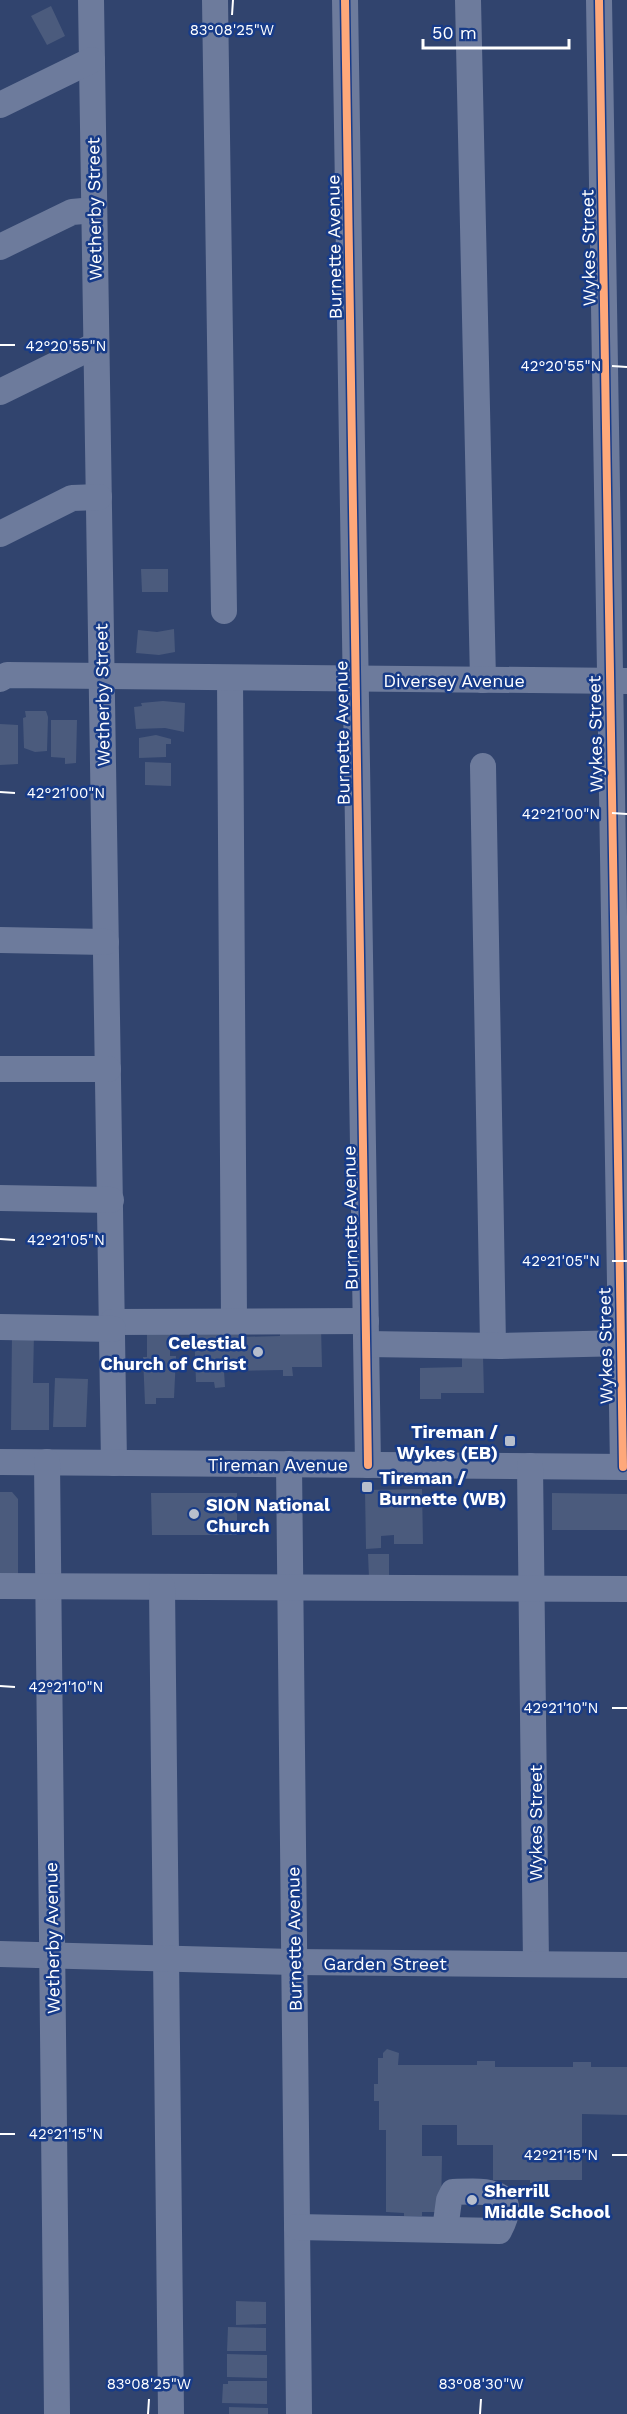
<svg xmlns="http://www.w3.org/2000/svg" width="627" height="2414" font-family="'Work Sans',sans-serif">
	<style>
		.building { fill: #4b5b7d }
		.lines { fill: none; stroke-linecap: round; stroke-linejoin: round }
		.minor { stroke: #6d7b9c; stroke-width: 26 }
		.cycleway-casing { stroke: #173b88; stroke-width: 11 }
		.cycleway { stroke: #fea87a; stroke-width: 8 }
		.ticks { fill: none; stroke: #fff; stroke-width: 2 }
		.poi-dot { fill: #b7becc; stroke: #173b88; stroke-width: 2 }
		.labels { text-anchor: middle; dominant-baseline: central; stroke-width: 5; stroke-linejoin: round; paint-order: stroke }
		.street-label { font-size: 18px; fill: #fff; stroke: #173b88 }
		.poi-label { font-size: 18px; font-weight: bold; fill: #fff; stroke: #173b88; text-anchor: start }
		.ticks-label { font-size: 15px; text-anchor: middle; fill: #fff; stroke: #173b88; stroke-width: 5; stroke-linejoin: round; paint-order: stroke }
	</style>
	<rect width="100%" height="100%" fill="#31446e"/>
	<!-- building -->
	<g class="building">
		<path d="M51 6 65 36 47 45 31 16Z"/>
		<path d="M141 569H168V592H142Z"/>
		<path d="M174 629 175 652 159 655 136 653 138 630 157 632Z"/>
		<path d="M163 701 185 703 184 732 165 728 136 729 134 707 142 706 141 703Z"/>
		<path d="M25 711H46L48 717 47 751 35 752 24 748 23 718 26 717Z"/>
		<path d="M51 720H77L76 763 65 764V758L51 757Z"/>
		<path d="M0 724 18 725V764L0 765Z"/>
		<path d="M156 735 171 739V744H166V757L139 758V738Z"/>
		<path d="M145 762 171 763V786L145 785Z"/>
		<path d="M280 1323 321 1327 322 1367H292L293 1376H283V1370L224 1371 225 1387 215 1388 214 1382H196L194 1328 240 1327V1337L280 1336Z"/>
		<path d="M147 1330H170V1356H176L174 1398H156V1404H145L143 1357H147Z"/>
		<path d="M12 1331 34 1332 33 1383H49V1430H11Z"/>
		<path d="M462 1356H483L484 1393H441V1399H420V1368L462 1367Z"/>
		<path d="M55 1378 88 1379 86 1427H53Z"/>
		<path d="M422 1489 423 1544H394V1535L381 1536V1548L366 1549 365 1490Z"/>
		<path d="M0 1492H12L18 1499V1579H0Z"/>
		<path d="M151 1493H237V1535H152Z"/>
		<path d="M552 1493 627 1494V1530H552Z"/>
		<path d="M368 1554H389V1578H369Z"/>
		<path d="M387 2049 399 2053 398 2065H477V2061H495V2067H573V2062H591V2067H627V2115L582 2114V2180H547L548 2183H530V2180H493V2145H457V2125H422V2156H442L441 2212H422V2216H404V2213L386 2212V2130H379V2101H374V2084H378V2058H383V2053Z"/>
		<path d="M236 2301 266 2302V2324L236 2325Z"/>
		<path d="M228 2327 266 2328V2351H227Z"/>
		<path d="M227 2354 267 2355V2378L227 2377Z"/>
		<path d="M228 2381H267V2404L222 2403 223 2384H228Z"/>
		<path d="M229 2407 268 2408V2414H229Z"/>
	</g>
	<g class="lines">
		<!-- minor -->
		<g class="minor">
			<path d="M91 0 114 1463"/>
			<path d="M215 0 224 611"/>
			<path d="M345 0 368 1465"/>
			<path d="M468 0 483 680"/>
			<path d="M599 0 623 1467"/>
			<path d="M0 105 92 60"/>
			<path d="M0 247 72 212 94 210"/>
			<path d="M0 392 96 345"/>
			<path d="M0 534 72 498 99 497"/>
			<path d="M230 678 234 1321"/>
			<path d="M0 679 7 675 626 681"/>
			<path d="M483 766 493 1345"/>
			<path d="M0 940 106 942"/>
			<path d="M0 1069H108"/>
			<path d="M0 1198 111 1200"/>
			<path d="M112 1322 366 1321"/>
			<path d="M0 1327 113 1329"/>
			<path d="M367 1344 501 1346 627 1343"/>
			<path d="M0 1462 627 1467"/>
			<path d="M47 1462 57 2414"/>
			<path d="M289 1464 299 2414"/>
			<path d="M530 1466 536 1964"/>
			<path d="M0 1586 627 1589"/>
			<path d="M162 1587 171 2414"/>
			<path d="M0 1954 294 1962 627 1965"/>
			<path d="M297 2227 499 2231C523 2187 482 2191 453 2192L449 2200 445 2230"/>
		</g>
		<defs>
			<g id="cycleway">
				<path d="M345 0 368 1465"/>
				<path d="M599 0 623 1467"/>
			</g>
		</defs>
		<!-- cycleway casing -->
		<use href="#cycleway" class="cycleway-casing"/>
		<!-- cycleway -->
		<use href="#cycleway" class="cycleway"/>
	</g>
	<!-- ticks -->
	<path class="ticks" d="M232 15 233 0M0 345H15M612 366 627 367M0 792 15 793M612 813 627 814M0 1239 15 1240M612 1261H627M0 1686 15 1687M612 1708H627M0 2134H15M612 2155H627M148 2414 149 2399M480 2414 481 2399"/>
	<!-- markers -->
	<g class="poi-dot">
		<circle cx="258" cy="1352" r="6"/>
		<rect x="504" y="1435" width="12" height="12" rx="3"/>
		<rect x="361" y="1481" width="12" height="12" rx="3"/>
		<circle cx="194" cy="1514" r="6"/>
		<circle cx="472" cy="2200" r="6"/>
	</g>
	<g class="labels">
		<!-- street labels -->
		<g class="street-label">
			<text transform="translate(94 209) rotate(-91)">Wetherby Street</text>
			<text transform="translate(334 247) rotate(-91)">Burnette Avenue</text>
			<text transform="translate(588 248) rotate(-91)">Wykes Street</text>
			<text x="454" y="680">Diversey Avenue</text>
			<text transform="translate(102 695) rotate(-91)">Wetherby Street</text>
			<text transform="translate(342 733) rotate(-91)">Burnette Avenue</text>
			<text transform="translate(595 734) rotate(-91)">Wykes Street</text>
			<text transform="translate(350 1218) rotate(-91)">Burnette Avenue</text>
			<text transform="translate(605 1346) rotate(-91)">Wykes Street</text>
			<text x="278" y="1464">Tireman Avenue</text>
			<text transform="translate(535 1823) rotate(-90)">Wykes Street</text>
			<text transform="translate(52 1938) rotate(-91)">Wetherby Avenue</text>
			<text transform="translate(294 1939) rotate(-91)">Burnette Avenue</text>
			<text x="385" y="1963">Garden Street</text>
		</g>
		<!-- poi labels -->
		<g class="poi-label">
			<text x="246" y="1342" text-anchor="end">Celestial<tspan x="246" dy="21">Church of Christ</tspan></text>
			<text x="498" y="1431" text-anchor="end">Tireman /<tspan x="498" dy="21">Wykes (EB)</tspan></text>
			<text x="379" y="1477">Tireman /<tspan x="379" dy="21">Burnette (WB)</tspan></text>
			<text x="206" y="1504">SION National<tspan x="206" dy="21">Church</tspan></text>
			<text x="484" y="2190">Sherrill<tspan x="484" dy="21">Middle School</tspan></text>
		</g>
	</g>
	<g class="ticks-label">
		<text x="232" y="35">83°08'25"W</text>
		<text x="66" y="351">42°20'55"N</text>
		<text x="561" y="371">42°20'55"N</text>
		<text x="66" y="798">42°21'00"N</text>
		<text x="561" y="819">42°21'00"N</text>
		<text x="66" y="1245">42°21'05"N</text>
		<text x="561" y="1266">42°21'05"N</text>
		<text x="66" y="1692">42°21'10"N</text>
		<text x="561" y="1713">42°21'10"N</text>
		<text x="66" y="2139">42°21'15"N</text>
		<text x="561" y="2160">42°21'15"N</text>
		<text x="149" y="2389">83°08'25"W</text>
		<text x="481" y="2389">83°08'30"W</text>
	</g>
	<!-- scale -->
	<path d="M423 39v9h146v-9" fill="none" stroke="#ffffff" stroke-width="3"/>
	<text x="432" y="39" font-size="18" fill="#ffffff" stroke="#173b88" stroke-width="4.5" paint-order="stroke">50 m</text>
</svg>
